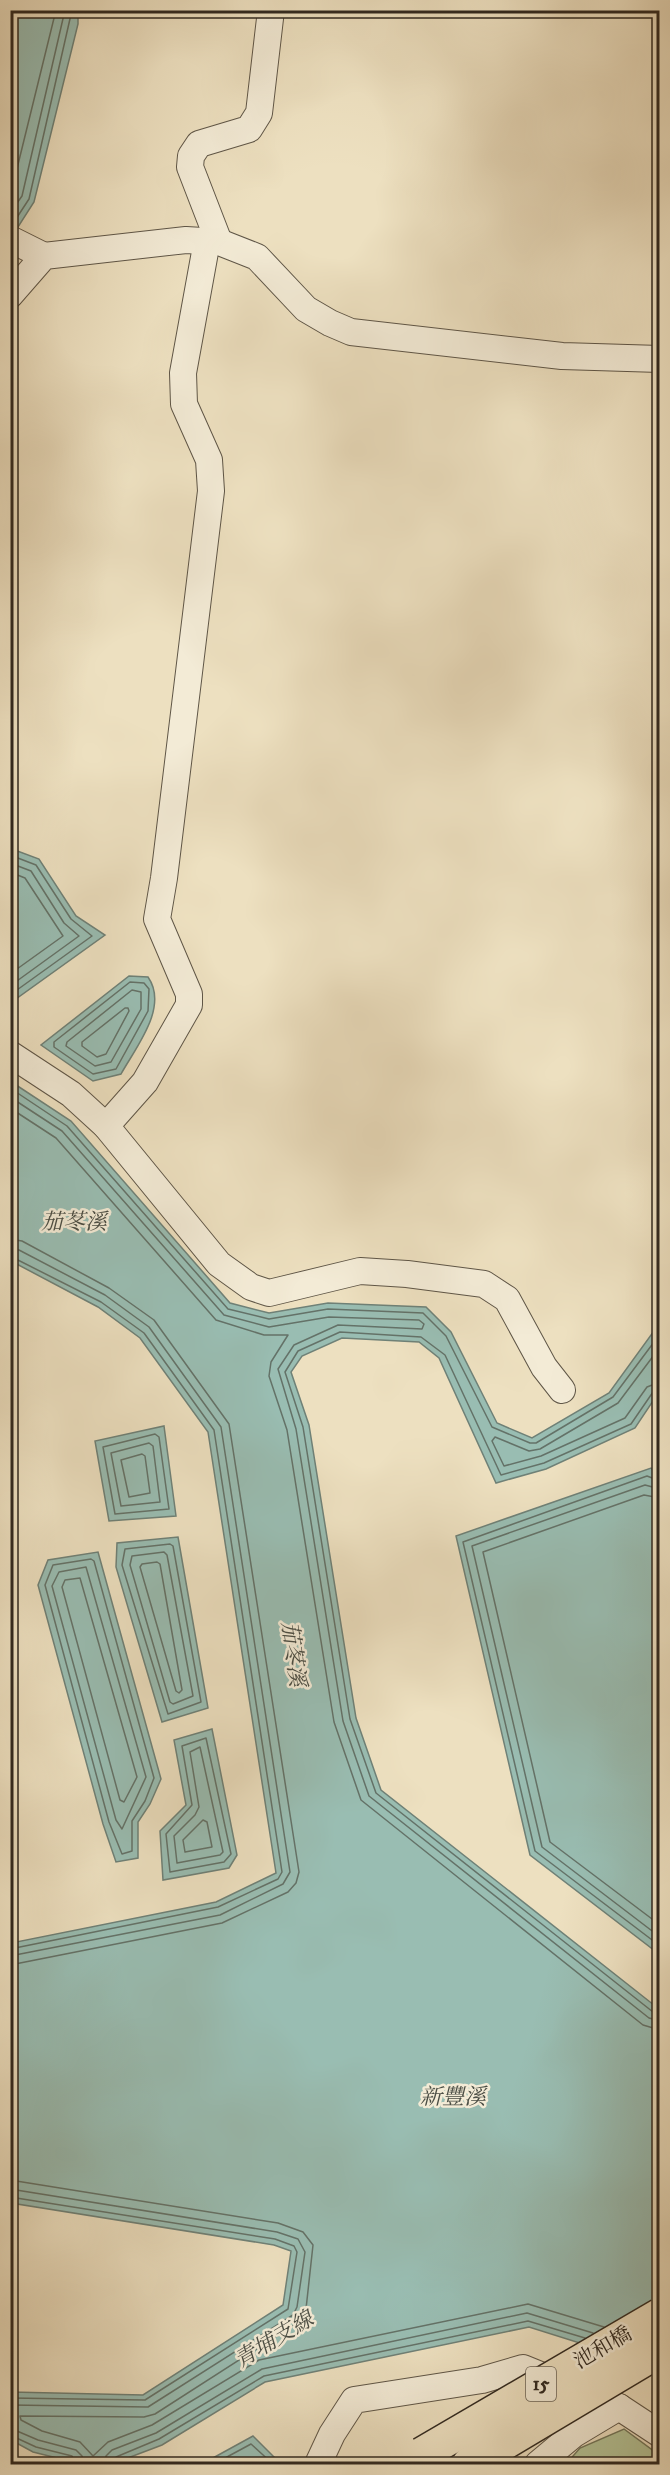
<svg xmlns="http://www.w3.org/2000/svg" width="670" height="2475" font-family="'IM FELL DW Pica','Noto Serif TC',serif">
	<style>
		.green { fill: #b4c396; stroke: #72765a; stroke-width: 1.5 }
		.water { fill: #99bdb2; stroke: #6f8177; stroke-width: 1.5 }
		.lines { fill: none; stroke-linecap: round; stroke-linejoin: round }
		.shore { stroke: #647268; stroke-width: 1.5 }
		.minor-casing { stroke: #5f5647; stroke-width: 28 }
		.minor { stroke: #f3ebd6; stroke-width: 26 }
		.major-bridge-casing { stroke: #30281f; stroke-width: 36; stroke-linecap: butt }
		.major-bridge { stroke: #ede0c0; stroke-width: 33 }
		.labels { text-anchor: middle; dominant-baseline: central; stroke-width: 5; stroke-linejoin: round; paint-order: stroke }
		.shield { fill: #f3ebd6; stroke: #6a6256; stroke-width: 1.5 }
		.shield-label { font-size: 20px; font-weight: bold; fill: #30281f }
		.street-label { font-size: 21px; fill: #30281f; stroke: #f3ebd6 }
		.water-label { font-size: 22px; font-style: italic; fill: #4a4d44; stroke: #f3ebd6 }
	</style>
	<rect width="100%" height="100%" fill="#ede0c0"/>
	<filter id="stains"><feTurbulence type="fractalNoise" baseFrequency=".00333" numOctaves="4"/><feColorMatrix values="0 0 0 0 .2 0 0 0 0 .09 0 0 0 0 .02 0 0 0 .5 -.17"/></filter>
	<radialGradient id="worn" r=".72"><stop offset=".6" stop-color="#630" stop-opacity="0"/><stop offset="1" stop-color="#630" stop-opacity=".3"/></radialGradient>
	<!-- green -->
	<path class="green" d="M624 2429 659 2455V2464H566L580 2448Z"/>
	<!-- water -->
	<g class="water">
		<path d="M13 11H78V24L34 202 11 238Z"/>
		<path d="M12 849 39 859 76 916 105 935 13 1001Z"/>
		<path d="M129 976 148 977C169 1007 136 1047 121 1074L93 1081 41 1045Z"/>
		<path d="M10 1081 71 1121 230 1303 269 1313 328 1303 426 1307 451 1332 497 1423 532 1438 609 1393 659 1324V1392L635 1428 546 1469 496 1483 439 1358 419 1342 342 1338 302 1356 291 1372 309 1425 356 1718 381 1790 659 2009V2368L529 2327 265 2382 162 2445 112 2464H81L33 2452 11 2440V2392L143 2395 283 2305 291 2251 274 2245 11 2203V1943L216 1902 276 1873 208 1432 140 1338 98 1307 11 1261Z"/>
		<path d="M164 1426 176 1516 109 1521 95 1441Z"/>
		<path d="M651 1468 660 1478 659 1954 530 1855 456 1536Z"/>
		<path d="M178 1537 208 1708 162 1722 116 1567 117 1543Z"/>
		<path d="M98 1552 161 1779 150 1804 138 1822V1858L116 1862 103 1824 38 1585 48 1560Z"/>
		<path d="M212 1729 237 1855 229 1868 163 1880 160 1831 186 1805 174 1740Z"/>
		<path d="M253 2436 281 2464H202Z"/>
	</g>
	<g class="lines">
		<!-- shore -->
		<g class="shore">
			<path d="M10 197 56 10"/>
			<path d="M10 213 22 196 65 10"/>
			<path d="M12 225 29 199 72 10"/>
			<path d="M10 855 36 865 71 919 92 936 10 995"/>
			<path d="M10 863 31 871 64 923 79 936 10 986"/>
			<path d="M10 872 25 878 63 936 10 974"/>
			<path d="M130 982 144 983 149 989 148 1011 116 1069 93 1074 54 1047V1042Z"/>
			<path d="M132 990 141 992V1009L111 1062 95 1066 66 1046 67 1042Z"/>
			<path d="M125 1008H128L129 1011 106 1054 97 1057 82 1046V1042Z"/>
			<path d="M10 1088 67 1126 228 1309 269 1319 328 1309 423 1313 446 1336 492 1427 530 1443H536L613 1397 660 1334"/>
			<path d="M10 1097 62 1131 224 1315 269 1327 329 1317 419 1320 424 1324 422 1329 338 1325 294 1345 278 1369 296 1429 343 1721 369 1796 649 2018 660 2021"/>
			<path d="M10 1108 56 1138 216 1320 264 1335H288L271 1362 269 1376 287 1430 334 1722 361 1800 643 2025 660 2030"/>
			<path d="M10 1239 22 1241 109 1288 154 1320 229 1424 299 1872 296 1883 288 1892 222 1923 10 1965"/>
			<path d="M10 1248 19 1250 105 1295 149 1327 221 1427 290 1872 283 1884 220 1915 10 1956"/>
			<path d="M10 1256 101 1302 144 1333 214 1430 282 1872 278 1879 218 1907 10 1949"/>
			<path d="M660 1347 618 1403 540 1449 529 1451 495 1437 492 1441 504 1466 541 1456 625 1418 647 1387 660 1382"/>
			<path d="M660 1390 653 1392 631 1424 544 1463 501 1475 445 1355 421 1337 340 1332 298 1351 285 1372 303 1427 350 1719 376 1793 653 2012 660 2013"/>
			<path d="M155 1434 159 1437 169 1509 115 1514 103 1447Z"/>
			<path d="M149 1443 153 1446 160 1502 121 1506 111 1453Z"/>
			<path d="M142 1454 145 1456 150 1493 129 1497 121 1460Z"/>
			<path d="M660 1481 647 1476 463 1542 535 1851 660 1946"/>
			<path d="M660 1489 645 1485 472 1546 542 1847 660 1937"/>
			<path d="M660 1498 644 1495 483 1552 550 1842 660 1925"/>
			<path d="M170 1544 173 1546 201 1702 168 1714 122 1565 125 1549Z"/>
			<path d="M164 1552 167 1555 193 1696 173 1704 170 1702 130 1565 132 1556Z"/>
			<path d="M91 1559 94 1561 154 1778 145 1801 132 1821V1851L122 1854 109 1822 45 1585 53 1565Z"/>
			<path d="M157 1562 160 1564 182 1690 179 1693 176 1691 140 1567 142 1564Z"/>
			<path d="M86 1567 146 1777 122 1829 116 1820 52 1586 59 1572Z"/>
			<path d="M80 1578 137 1777 124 1802 120 1800 62 1587 65 1580Z"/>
			<path d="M206 1738 231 1854 224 1862 170 1872 166 1834 192 1805 182 1746Z"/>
			<path d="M200 1747 223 1852 220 1855 177 1863 174 1836 195 1815 199 1807 190 1752Z"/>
			<path d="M203 1820 207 1822 212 1847 185 1852 183 1840Z"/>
			<path d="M10 2180 278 2223 303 2232 313 2245 306 2309 300 2321 155 2414 144 2417 20 2416 21 2420 42 2431 80 2442 93 2456 108 2442 152 2425 259 2360 528 2304 604 2327"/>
			<path d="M10 2189 277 2232 298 2239 305 2252 297 2307 293 2315 148 2407 10 2405"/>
			<path d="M10 2197 275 2239 294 2246 297 2252 288 2309 145 2400 10 2398"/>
			<path d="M10 2428 38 2440 76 2450 82 2456 84 2464"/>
			<path d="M10 2435 36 2447 72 2456 76 2464"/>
			<path d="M105 2464 106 2456 112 2450 156 2433 262 2369 527 2313 593 2333"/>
			<path d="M112 2464 116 2457 159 2439 264 2376 528 2321 585 2338"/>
			<path d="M214 2464 251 2444 273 2464"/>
		</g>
		<defs>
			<g id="minor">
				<path d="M10 239 44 256"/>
				<path d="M219 242 190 167 191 156 199 144 249 129 259 113 271 10"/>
				<path d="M10 295 44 256 186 240 219 242 257 257 306 309 330 323 351 332 562 356 660 359"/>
				<path d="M10 1054 71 1094 106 1126 219 1264 251 1287 269 1293 360 1271 407 1274 484 1284 507 1299 544 1367 562 1390"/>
				<path d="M106 1126 145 1082 189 1005V994L157 919 164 878 211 491 209 460 184 404 183 373 207 241"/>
				<path d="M318 2464 332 2434 354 2400 482 2380 523 2368 619 2407 660 2434"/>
				<path d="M538 2464 574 2434 619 2407"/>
			</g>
		</defs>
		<!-- minor casing -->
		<use href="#minor" class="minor-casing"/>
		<!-- minor -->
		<use href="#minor" class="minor"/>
		<defs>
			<g id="major-bridge">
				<path d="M422 2454 660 2315"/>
				<path d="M469 2464 660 2350"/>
			</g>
		</defs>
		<!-- major-bridge casing -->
		<use href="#major-bridge" class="major-bridge-casing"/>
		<!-- major-bridge -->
		<use href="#major-bridge" class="major-bridge"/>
	</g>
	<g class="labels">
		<!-- shield labels -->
		<rect class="shield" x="526" y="2367" width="30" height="34" rx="4.5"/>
		<g class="shield-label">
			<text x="541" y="2384">15</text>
		</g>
		<!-- street labels -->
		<g class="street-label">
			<text transform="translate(603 2348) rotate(-30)">池和橋</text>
		</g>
		<!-- water labels -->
		<g class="water-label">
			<text x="74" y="1222">茄苳溪</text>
			<text transform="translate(293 1654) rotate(82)">茄苳溪</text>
			<text x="453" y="2097">新豐溪</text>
			<text transform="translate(274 2340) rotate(-31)">青埔支線</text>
		</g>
	</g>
	<!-- margin -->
	<rect width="670" height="2475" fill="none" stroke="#ede0c0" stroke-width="36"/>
	<rect x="12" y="12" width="646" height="2451" fill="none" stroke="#30281f" stroke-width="3"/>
	<rect x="18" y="18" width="634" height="2439" fill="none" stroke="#30281f" stroke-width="1.5"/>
	<rect width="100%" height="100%" filter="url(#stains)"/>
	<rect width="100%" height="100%" fill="url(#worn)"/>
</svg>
